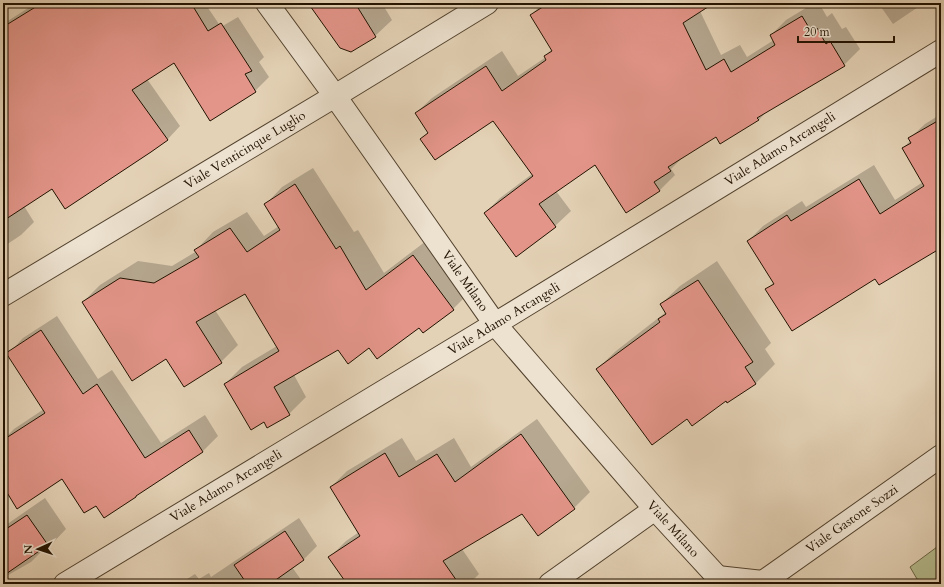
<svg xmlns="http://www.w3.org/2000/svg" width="944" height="587" font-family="Cardo,serif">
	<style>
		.green { fill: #b5bb8d; stroke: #6c6646 }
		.shadow { fill: #0003 }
		.building { fill: #e39589; stroke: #221200 }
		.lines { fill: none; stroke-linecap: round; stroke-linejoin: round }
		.minor-casing { stroke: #52422e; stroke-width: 24 }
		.minor { stroke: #ede2d0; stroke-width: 22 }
		.labels { text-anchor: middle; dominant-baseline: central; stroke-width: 4; stroke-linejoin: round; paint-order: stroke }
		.street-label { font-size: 13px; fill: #221200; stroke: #ede2d0 }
	</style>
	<rect width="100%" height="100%" fill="#e4d2b6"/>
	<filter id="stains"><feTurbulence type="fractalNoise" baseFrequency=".005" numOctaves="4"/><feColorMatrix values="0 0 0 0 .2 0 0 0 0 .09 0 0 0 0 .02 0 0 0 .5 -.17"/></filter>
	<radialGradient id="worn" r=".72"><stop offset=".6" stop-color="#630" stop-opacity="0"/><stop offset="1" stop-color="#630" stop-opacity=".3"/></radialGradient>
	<!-- green -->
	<path class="green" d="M941 544V584H920L910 567Z"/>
	<!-- shadow -->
	<g class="shadow">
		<path d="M36 3H208L206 5 221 27 238 17 264 57 259 62 269 77 255 91 211 119 174 62 147 79 180 126 167 140 52 188 24 206 34 222 21 235 3 247V24Z"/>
		<path d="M309 3H387L383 5 392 20 375 36Z"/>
		<path d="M543 3H711L700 11 721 55 740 45 747 57 774 40 771 35 786 20 814 3H819L827 17 832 13 842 29 846 27 860 49 844 65 768 110 759 120 717 136 685 155 671 169 675 175 659 191 595 164 556 191 571 211 555 226 485 213 500 198 532 174 494 120 421 139 428 132 416 113 432 98 502 51 518 76 546 57 545 56 552 49 531 15Z"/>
		<path d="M870 3H924L893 24 879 4 874 8Z"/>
		<path d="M941 114V247L876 278 767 289 774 282 748 241 763 226 802 201 806 207 874 165 895 200 923 182 903 148 911 140 910 138 925 124Z"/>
		<path d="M313 168 354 232 358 230 384 273 430 238 470 292 453 309 419 327 369 347 338 349 294 375 306 397 289 414 265 421 225 384 242 367 277 346 245 292 215 310 238 345 221 362 167 358 83 302 100 285 138 261 172 266 197 251 196 250 213 232 247 212 264 236 279 226 265 205 282 187Z"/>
		<path d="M717 261 771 343 765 349 775 364 756 383 727 402 726 400 687 418 597 369 616 351 666 312 661 304 680 286Z"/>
		<path d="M57 316 98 379 112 370 161 443 205 415 218 436 203 451 140 492 96 504 62 477 3 484V440L14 429 44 409 8 354 23 338Z"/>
		<path d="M537 419 590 492 574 508 538 534 522 512 462 549 479 574 469 584H348L330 557 346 541 359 532 331 487 347 471 402 438 416 461 454 438 471 467Z"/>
		<path d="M45 498 66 529 49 547H46L31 562 3 578V527Z"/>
		<path d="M299 518 317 546 304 559 292 567 304 584H179L195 574 199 579 209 573 211 577Z"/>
	</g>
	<!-- building -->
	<g class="building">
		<path d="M42 3H191L208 31 221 23 252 71 245 74 256 92 210 121 174 63 132 90 168 140 151 152 65 209 52 189 3 221V27Z"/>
		<path d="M308 3H355L376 37 351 52 340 48Z"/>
		<path d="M549 3H714L683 23 706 70 724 59 731 72 775 45 770 35 802 16 811 31 817 28 826 44 830 41 845 66 757 118 759 120 720 144 716 137 668 167 671 171 654 182 660 191 626 213 595 165 539 204 556 227 516 257 484 213 533 176 493 121 435 160 420 139 428 133 415 113 486 66 502 91 546 60 544 56 552 51 530 15Z"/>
		<path d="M941 119V248L879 285 875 279 792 331 765 289 774 284 747 241 787 215 791 221 859 179 880 214 924 186 902 148 911 143 908 138Z"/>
		<path d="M295 184 336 249 340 246 366 290 413 255 454 310 423 333 419 328 377 359 369 348 348 364 338 350 274 387 290 415 267 428 264 422 251 430 224 384 279 351 245 294 196 322 222 363 184 387 166 359 132 381 82 302 120 278 154 283 199 257 194 250 230 228 247 252 280 230 264 204Z"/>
		<path d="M698 280 753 362 745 367 756 384 727 403 726 401 692 426 687 419 652 445 596 369 660 322 658 319 666 314 660 304Z"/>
		<path d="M41 330 83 394 97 384 145 458 189 430 203 452 136 496V497L104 518 96 506 84 513 62 479 17 509 3 486V440L45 413 6 353Z"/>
		<path d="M521 434 575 509 538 536 522 514 443 561 459 584H347L328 557 360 536 330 487 385 453 399 477 437 454 455 482Z"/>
		<path d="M27 515 48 545 3 576V531Z"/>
		<path d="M285 531 304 560 270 584H247L234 565Z"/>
	</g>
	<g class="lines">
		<defs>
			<g id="minor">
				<path d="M267 3 335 96 495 324 655 509 724 584"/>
				<path d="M3 295 335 96 487 3"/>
				<path d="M717 577 763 582 764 584"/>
				<path d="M763 582 941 456"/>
				<path d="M65 584 495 324 941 51"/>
				<path d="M550 584 655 509"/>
			</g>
		</defs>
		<!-- minor casing -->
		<use href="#minor" class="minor-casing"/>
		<!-- minor -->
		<use href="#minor" class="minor"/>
	</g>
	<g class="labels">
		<!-- street labels -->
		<g class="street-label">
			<text transform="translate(780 149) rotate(-32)">Viale Adamo Arcangeli</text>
			<text transform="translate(245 150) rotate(-31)">Viale Venticinque Luglio</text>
			<text transform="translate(465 281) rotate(55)">Viale Milano</text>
			<text transform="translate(504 319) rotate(-31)">Viale Adamo Arcangeli</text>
			<text transform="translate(226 486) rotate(-31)">Viale Adamo Arcangeli</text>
			<text transform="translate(852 519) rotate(-35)">Viale Gastone Sozzi</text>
			<text transform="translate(673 529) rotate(48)">Viale Milano</text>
		</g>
	</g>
	<!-- margin -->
	<rect width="944" height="587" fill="none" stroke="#e4d2b6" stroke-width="16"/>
	<rect x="4" y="4" width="936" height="579" fill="none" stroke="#221200" stroke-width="2"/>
	<rect x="8" y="8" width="928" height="571" fill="none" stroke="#221200"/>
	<!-- north arrow -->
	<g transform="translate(38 549) rotate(267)" stroke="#ede2d0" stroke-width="3" paint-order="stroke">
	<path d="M0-3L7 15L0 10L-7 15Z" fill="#221200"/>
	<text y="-6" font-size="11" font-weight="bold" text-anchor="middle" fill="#221200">N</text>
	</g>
	<!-- scale -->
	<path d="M798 36v6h96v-6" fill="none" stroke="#221200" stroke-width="2"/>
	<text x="804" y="36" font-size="12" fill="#221200" stroke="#ede2d0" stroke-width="3" paint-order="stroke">20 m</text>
	<rect width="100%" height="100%" filter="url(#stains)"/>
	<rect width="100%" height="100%" fill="url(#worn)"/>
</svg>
